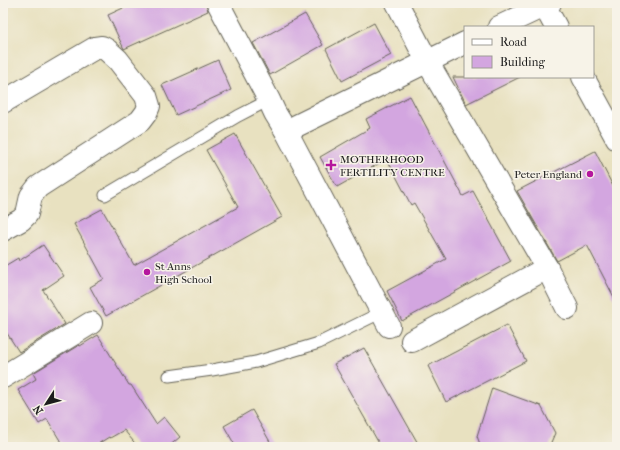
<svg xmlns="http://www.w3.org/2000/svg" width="620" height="450" font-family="'IM FELL French Canon',serif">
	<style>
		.building { fill: #d3a6e0 }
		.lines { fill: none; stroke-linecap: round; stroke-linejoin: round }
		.service-casing { stroke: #636155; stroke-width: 13 }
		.minor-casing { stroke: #636155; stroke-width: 24 }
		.service { stroke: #fff; stroke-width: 11 }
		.minor { stroke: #fff; stroke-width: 22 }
		.poi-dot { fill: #b5179e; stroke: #f7f3e8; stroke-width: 1.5 }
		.labels { text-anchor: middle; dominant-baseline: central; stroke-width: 3; stroke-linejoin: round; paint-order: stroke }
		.poi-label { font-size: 11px; fill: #1c1c1c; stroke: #f7f3e8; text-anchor: start }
	</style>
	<rect width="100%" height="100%" fill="#f7f3e8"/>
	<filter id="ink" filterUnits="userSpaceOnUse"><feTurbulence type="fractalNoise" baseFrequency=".025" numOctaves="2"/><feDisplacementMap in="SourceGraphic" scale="8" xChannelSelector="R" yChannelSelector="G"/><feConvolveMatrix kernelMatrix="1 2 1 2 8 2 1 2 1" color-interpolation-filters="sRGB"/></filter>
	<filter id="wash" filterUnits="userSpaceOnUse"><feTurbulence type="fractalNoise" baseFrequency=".012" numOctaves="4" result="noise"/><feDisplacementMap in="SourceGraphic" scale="16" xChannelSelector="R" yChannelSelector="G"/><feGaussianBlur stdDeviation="0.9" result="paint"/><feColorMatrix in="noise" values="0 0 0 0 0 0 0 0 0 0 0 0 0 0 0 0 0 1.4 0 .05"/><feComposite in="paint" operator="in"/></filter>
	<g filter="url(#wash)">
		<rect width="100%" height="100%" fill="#e8e1c0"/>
		<g id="blocks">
			<!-- building -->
			<g class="building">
				<path d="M134 3H206L208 11 124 49 108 15Z"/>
				<path d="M305 14 323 45 270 75 253 43Z"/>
				<path d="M374 23 391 55 342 81 326 49Z"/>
				<path d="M218 60 231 90 176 115 162 85Z"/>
				<path d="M453 77H520L466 104Z"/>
				<path d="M410 96 463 196 473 191 511 261 402 321 387 291 446 259 414 203 411 205 387 159 337 187 320 157 370 128 366 119Z"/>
				<path d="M235 134 282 217 106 316 90 287 104 279 74 224 102 209 134 265 238 207 206 150Z"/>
				<path d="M595 151 617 194V303L587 245 557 261 517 191Z"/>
				<path d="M43 245 64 276 43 290 65 324 19 352 3 327V267L18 258 19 261Z"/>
				<path d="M507 325 526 361 446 402 428 366Z"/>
				<path d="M98 335 129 385H131L156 424 164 417 180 437 168 447H138L124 430 110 438 109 437 93 447H64L47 419 39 424 18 390 36 379 33 373 79 345 80 346Z"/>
				<path d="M364 348 420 447H381L334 364Z"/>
				<path d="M492 388 541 406 555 433 549 447H481L477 436Z"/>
				<path d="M252 410 273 447H236L224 426Z"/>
			</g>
		</g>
	</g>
	<g filter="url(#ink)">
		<use href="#blocks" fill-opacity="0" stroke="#636155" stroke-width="1"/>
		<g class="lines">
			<defs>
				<g id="service">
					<path d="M105 195 238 116 269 100"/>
					<path d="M169 376 212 370 256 362 319 343 382 312"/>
				</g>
				<g id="minor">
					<path d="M218 3 269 100 275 113 286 131 389 326"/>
					<path d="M397 3 427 61 547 268 567 308"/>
					<path d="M543 3 556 27"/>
					<path d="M499 27 550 3"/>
					<path d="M583 77 617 139"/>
					<path d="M3 102 95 48 102 47 107 50 118 60 146 96 149 106 146 113 140 121 38 187 31 196 27 214 21 220 3 230"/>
					<path d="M286 131 465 43"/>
					<path d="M412 341 547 268"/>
					<path d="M3 377 91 323"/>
				</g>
			</defs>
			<!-- service casing -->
			<use href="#service" class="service-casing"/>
			<!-- minor casing -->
			<use href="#minor" class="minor-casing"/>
			<!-- service -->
			<use href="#service" class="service"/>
			<!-- minor -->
			<use href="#minor" class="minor"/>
		</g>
	</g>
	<!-- markers -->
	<g class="poi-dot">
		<path d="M329 159h4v4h4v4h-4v4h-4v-4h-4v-4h4z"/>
		<circle cx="590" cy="174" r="4"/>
		<circle cx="147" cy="272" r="4"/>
	</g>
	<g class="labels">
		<!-- poi labels -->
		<g class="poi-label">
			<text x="340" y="159">MOTHERHOOD<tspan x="340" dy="13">FERTILITY CENTRE</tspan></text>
			<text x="582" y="174" text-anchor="end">Peter England</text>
			<text x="155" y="266">St Anns<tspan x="155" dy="13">High School</tspan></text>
		</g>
	</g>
	<!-- margin -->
	<rect width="620" height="450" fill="none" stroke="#f7f3e8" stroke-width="16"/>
	<!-- legend -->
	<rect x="464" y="26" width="130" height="52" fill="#f7f3e8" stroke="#9f9d96"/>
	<rect x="472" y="39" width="20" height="6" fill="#ffffff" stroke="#9f9d96"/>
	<text x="500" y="46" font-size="12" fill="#1c1c1c">Road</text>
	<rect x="472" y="56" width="20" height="12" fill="#d3a6e0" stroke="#9f9d96"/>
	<text x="500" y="66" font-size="12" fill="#1c1c1c">Building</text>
	<!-- north arrow -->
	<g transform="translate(46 404) rotate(234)" stroke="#f7f3e8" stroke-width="3" paint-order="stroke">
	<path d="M0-3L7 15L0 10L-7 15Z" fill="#1c1c1c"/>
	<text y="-6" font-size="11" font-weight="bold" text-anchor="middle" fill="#1c1c1c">N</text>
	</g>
</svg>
